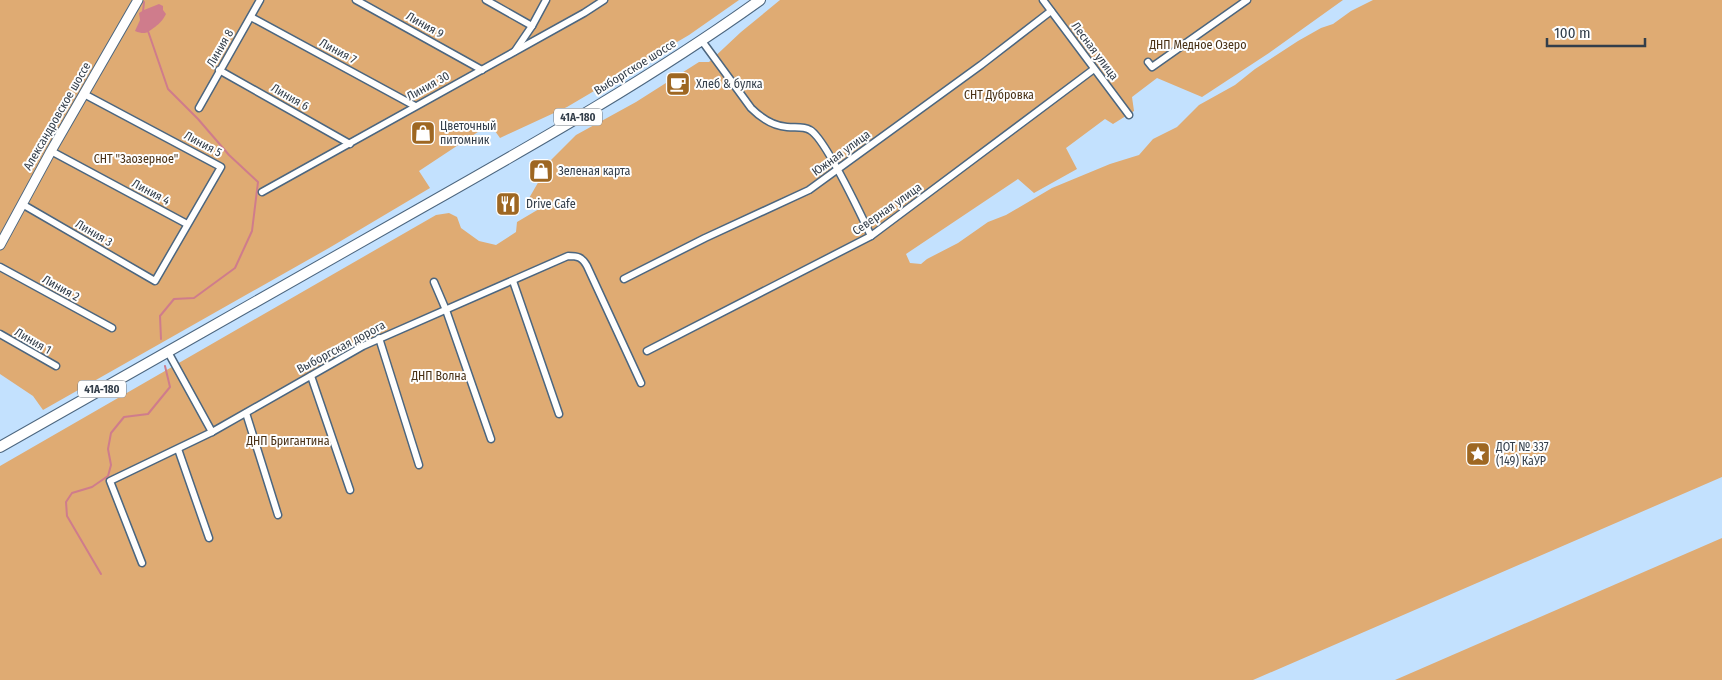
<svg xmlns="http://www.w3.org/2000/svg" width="1722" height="680" font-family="'Fira Sans Condensed',sans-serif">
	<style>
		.green { fill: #dfab73 }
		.water { fill: #cf7c8c }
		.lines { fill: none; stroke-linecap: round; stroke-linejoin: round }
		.stream { stroke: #cf7c8c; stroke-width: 2 }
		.street-casing { stroke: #4c667f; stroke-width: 9 }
		.secondary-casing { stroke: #4c667f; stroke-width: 11 }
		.primary-casing { stroke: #4c667f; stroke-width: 12 }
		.street { stroke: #fff; stroke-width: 6 }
		.secondary { stroke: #fff; stroke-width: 9 }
		.primary { stroke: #fff; stroke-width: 10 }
		.labels { text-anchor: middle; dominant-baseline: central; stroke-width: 4; stroke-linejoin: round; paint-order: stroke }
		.shield { fill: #fefefe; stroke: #707880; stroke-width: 1 }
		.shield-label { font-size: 11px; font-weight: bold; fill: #333e4a }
		.street-label { font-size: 12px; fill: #333e4a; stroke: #fefefe }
		.park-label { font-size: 12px; fill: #483015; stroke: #fefefe }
		.poi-label { font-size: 12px; fill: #333e4a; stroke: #fefefe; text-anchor: start }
	</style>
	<rect width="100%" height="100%" fill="#c3e1fe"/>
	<!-- green -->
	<g class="green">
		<path d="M0 0H739L689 35 567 107 500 138 490 124 419 171 430 188 329 248 43 410 33 396 0 374Z"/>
		<path d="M780 0H1343L1269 53 1202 97 1157 78 1132 97 1134 111 1113 124 1105 119 1066 148 1077 169 1034 193 1018 179 906 254 910 263 921 264 927 259 958 243 988 222 1006 215 1052 188 1110 164 1139 155 1153 139 1177 127 1199 105 1235 85 1255 69 1298 41 1321 28 1333 24 1351 11 1373 0H1722V477L1253 680H0V466L436 215 449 213 457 217 461 228 479 241 496 245 516 232 517 222 539 209 528 200 551 160 576 135 636 102 699 62H709L741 32Z"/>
		<path d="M1722 538V680H1395Z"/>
	</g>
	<!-- water -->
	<path class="water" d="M159 4 163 6V10L166 14C163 20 160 23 155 27 147 33 145 35 135 31L140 20 139 13 144 10Z"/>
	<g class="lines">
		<!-- stream -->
		<g class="stream">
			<path d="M143 12 144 2"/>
			<path d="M148 31 168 89 198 119 229 155 258 182 252 231 235 268 194 298 174 299 160 316 161 339"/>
			<path d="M101 574 67 516 66 502 72 493 92 487 108 476 111 465 108 449 111 433 124 417 148 414 170 387 165 366"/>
		</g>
		<defs>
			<g id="street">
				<path d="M356 0 482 70"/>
				<path d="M486 0 532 26"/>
				<path d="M1043 0 1129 115"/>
				<path d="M251 17 415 106"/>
				<path d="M702 41 751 108C761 118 773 126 787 127 795 128 803 126 810 130 825 138 862 217 871 236"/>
				<path d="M515 51 532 26 546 0"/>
				<path d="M1148 62 1152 67 1247 0"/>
				<path d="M219 70 350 144"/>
				<path d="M199 108 260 0"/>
				<path d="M51 151 187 224"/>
				<path d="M262 192 584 13 604 0"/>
				<path d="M22 204 155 281 221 167 84 94"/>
				<path d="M0 267 112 328"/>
				<path d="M624 279 705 238 809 190 981 65 1051 11"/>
				<path d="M513 281 559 414"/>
				<path d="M434 282 446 310 491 439"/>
				<path d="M0 334 56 366"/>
				<path d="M379 338 419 465"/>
				<path d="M647 351 871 236 1094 69"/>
				<path d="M168 352 212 432"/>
				<path d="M311 376 350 490"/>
				<path d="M246 413 278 515"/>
				<path d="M178 449 209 538"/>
				<path d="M142 563 110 481 212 432 363 346 568 256C578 256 582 257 587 266L641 383"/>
			</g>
			<path id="secondary" d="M0 245 51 151 138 0"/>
			<path id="primary" d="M0 447C135 370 270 294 405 217 525 149 647 81 760 0"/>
		</defs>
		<!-- street casing -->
		<use href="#street" class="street-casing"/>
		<!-- secondary casing -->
		<use href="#secondary" class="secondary-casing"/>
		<!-- primary casing -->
		<use href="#primary" class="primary-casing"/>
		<!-- street -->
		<use href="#street" class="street"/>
		<!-- secondary -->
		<use href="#secondary" class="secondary"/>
		<!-- primary -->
		<use href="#primary" class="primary"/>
	</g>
	<!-- icons -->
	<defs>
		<symbol id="cafe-square" viewBox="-11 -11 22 22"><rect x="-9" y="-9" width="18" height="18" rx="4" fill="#9e6722" stroke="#fefefe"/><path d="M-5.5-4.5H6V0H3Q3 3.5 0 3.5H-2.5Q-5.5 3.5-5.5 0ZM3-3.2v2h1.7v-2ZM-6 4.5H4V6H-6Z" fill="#fff"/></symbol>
		<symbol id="shop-square" viewBox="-11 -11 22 22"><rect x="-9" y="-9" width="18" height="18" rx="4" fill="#9e6722" stroke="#fefefe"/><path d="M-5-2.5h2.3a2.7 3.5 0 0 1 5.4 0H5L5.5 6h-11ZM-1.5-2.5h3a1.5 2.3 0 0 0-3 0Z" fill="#fff"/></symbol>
		<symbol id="restaurant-square" viewBox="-11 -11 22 22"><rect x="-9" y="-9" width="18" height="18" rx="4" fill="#9e6722" stroke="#fefefe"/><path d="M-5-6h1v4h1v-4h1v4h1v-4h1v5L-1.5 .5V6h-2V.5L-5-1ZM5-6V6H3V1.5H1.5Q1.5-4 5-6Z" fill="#fff"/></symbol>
		<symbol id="sight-square" viewBox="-11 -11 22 22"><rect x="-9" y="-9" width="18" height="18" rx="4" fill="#9e6722" stroke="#fefefe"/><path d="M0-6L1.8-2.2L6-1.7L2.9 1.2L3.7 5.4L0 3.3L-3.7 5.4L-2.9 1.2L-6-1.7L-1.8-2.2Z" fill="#fff"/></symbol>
	</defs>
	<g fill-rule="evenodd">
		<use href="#cafe-square" x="664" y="70" width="28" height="28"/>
		<use href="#shop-square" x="409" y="119" width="28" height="28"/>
		<use href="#shop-square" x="527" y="157" width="28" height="28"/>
		<use href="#restaurant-square" x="494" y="190" width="28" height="28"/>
		<use href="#sight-square" x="1464" y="440" width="28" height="28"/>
	</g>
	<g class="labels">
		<!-- shield labels -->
		<g class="shield">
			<rect x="554" y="108.5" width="48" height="17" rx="4"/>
			<rect x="78" y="380.5" width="48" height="17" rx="4"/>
		</g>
		<g class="shield-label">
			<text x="578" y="117">41А-180</text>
			<text x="102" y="389">41А-180</text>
		</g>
		<!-- street labels -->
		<g class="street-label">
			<text transform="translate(425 25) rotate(29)">Линия 9</text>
			<text transform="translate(220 48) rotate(-60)">Линия 8</text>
			<text transform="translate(338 51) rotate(28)">Линия 7</text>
			<text transform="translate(1095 51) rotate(53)">Лесная улица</text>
			<text transform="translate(635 67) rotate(-32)">Выборгское шоссе</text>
			<text transform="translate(428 86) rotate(-29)">Линия 30</text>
			<text transform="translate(290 97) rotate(30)">Линия 6</text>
			<text transform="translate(57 116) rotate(-60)">Александровское шоссе</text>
			<text transform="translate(203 144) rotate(28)">Линия 5</text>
			<text transform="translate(841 153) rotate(-36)">Южная улица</text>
			<text transform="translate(151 192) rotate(28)">Линия 4</text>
			<text transform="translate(887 209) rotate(-35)">Северная улица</text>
			<text transform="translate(94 233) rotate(30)">Линия 3</text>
			<text transform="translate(61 288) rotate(29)">Линия 2</text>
			<text transform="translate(33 341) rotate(30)">Линия 1</text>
			<text transform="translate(341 347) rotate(-28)">Выборгская дорога</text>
		</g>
		<!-- park labels -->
		<g class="park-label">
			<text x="1198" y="45">ДНП Медное Озеро</text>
			<text x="999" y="95">СНТ Дубровка</text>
			<text x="136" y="159">СНТ "Заозерное"</text>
			<text x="439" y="376">ДНП Волна</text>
			<text x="288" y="441">ДНП Бригантина</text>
		</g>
		<!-- poi labels -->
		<g class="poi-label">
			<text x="696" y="84">Хлеб &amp; булка</text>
			<text x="440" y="126">Цветочный<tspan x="440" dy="14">питомник</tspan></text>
			<text x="558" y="171">Зеленая карта</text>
			<text x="526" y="204">Drive Cafe</text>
			<text x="1496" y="447">ДОТ № 337<tspan x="1496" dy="14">(149) КаУР</tspan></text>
		</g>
	</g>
	<!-- scale -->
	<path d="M1547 38v8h98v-8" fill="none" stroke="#333e4a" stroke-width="2.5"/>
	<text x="1554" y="38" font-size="15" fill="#333e4a" stroke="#fefefe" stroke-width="4" paint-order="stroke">100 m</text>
</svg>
